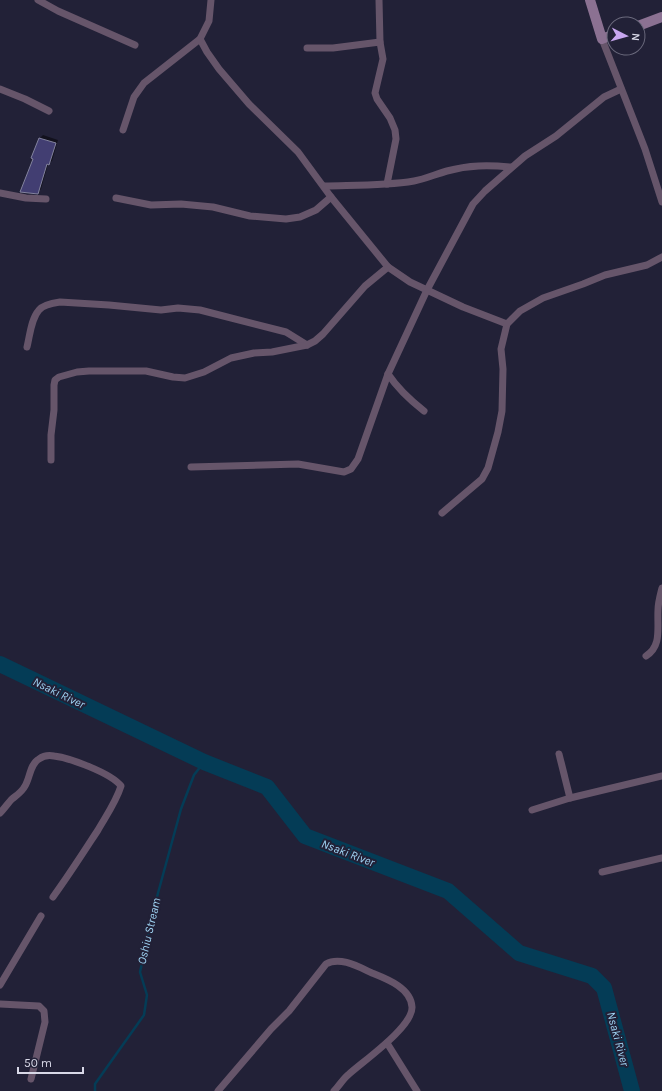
<svg xmlns="http://www.w3.org/2000/svg" width="662" height="1091" font-family="Karla,sans-serif">
	<style>
		.shadow { fill: #0007 }
		.lines { fill: none; stroke-linecap: round; stroke-linejoin: round }
		.stream { stroke: #043c56; stroke-width: 2.5 }
		.river { stroke: #043c56; stroke-width: 16 }
		.building { fill: #423e72; stroke: #83839e }
		.street { stroke: #66556a; stroke-width: 7 }
		.secondary { stroke: #8b7192; stroke-width: 10 }
		.labels { text-anchor: middle; dominant-baseline: central; stroke-width: 4; stroke-linejoin: round; paint-order: stroke }
		.water-label { font-size: 12px; font-style: italic; fill: #9fd3f3; stroke: #222137 }
	</style>
	<rect width="100%" height="100%" fill="#222137"/>
	<!-- shadow -->
	<path class="shadow" d="M43 135 58 140 52 161 48 164 41 189 37 193 34 158H32L40 138Z"/>
	<g class="lines">
		<!-- stream -->
		<path class="stream" d="M95 1091V1084L144 1015 147 995 140 972 158 893 181 809 194 775 204 762"/>
		<!-- river -->
		<path class="river" d="M0 664 204 762 267 787 305 836 448 891 519 953 592 976 604 988 632 1091"/>
	</g>
	<!-- building -->
	<path class="building" d="M39 138 56 143 49 165 47 164 38 194 20 192 33 159 31 158Z"/>
	<g class="lines">
		<!-- street -->
		<g class="street">
			<path d="M38 0 58 11 135 45"/>
			<path d="M379 0 380 42 383 59 375 93 377 99 390 118 395 130 396 139 387 184"/>
			<path d="M200 39 207 52 219 69 249 104 298 152 331 197 388 267 410 282 427 290 463 307 507 324"/>
			<path d="M602 39 645 149 662 202"/>
			<path d="M307 48H333L380 42"/>
			<path d="M0 89 25 99 49 111"/>
			<path d="M123 130 134 97 144 83 200 39 209 21 211 0"/>
			<path d="M324 186C354 185 384 186 414 181 425 179 436 174 447 171 469 165 488 165 511 167"/>
			<path d="M0 193 26 198 46 199"/>
			<path d="M116 198 151 205 181 204 213 207 250 216 286 219 300 217 316 210 331 197"/>
			<path d="M27 347C30 335 31 319 39 310 43 305 53 303 60 302L109 305 161 310 178 308 200 310 286 332 307 345"/>
			<path d="M388 374C398 389 410 400 424 411"/>
			<path d="M51 460V435L54 410V385L55 380 59 377 77 372 89 371H146L173 377 185 378 204 372 231 358 254 353 272 352 307 345 315 341 323 334 365 286 388 267"/>
			<path d="M191 467 298 464 344 472 351 469 358 459 388 374 427 290 473 204 485 191 525 156 556 136 604 97 621 89"/>
			<path d="M442 513 482 479 488 468 498 432 502 411 503 369 501 349 507 324 520 311 543 298 583 284 605 275 647 265 662 257"/>
			<path d="M646 656C662 646 657 628 658 610 658 603 660 596 662 588"/>
			<path d="M559 754 570 798"/>
			<path d="M532 810 570 798 662 776"/>
			<path d="M0 813C4 809 8 803 12 799 17 795 22 792 25 786 30 778 30 764 39 759 43 756 49 755 54 756 70 758 111 773 121 786 116 802 106 816 98 830 83 853 69 875 53 897"/>
			<path d="M602 872 662 858"/>
			<path d="M0 985 41 916"/>
			<path d="M0 1004 39 1006 44 1011 45 1022 31 1079"/>
			<path d="M387 1043 417 1091"/>
			<path d="M218 1091 271 1029 289 1011 326 964C340 956 359 967 372 973 387 979 411 988 412 1007 413 1027 362 1062 348 1075 343 1079 339 1086 334 1091"/>
		</g>
		<!-- secondary -->
		<g class="secondary">
			<path d="M590 0 602 39 614 34"/>
			<path d="M638 26 662 17"/>
		</g>
	</g>
	<g class="labels">
		<!-- water labels -->
		<g class="water-label">
			<text transform="translate(59 693) rotate(26)">Nsaki River</text>
			<text transform="translate(348 853) rotate(21)">Nsaki River</text>
			<text transform="translate(149 931) rotate(-77)">Oshiu Stream</text>
			<text transform="translate(618 1039) rotate(75)">Nsaki River</text>
		</g>
	</g>
	<!-- north arrow -->
	<g transform="translate(626 36) rotate(96)"><circle r="19" fill="#222137" stroke="#6b6a7d"/>
	<path d="M0-3L7 15L0 10L-7 15Z" fill="#c7a6ef"/>
	<text y="-6" font-size="11" font-weight="bold" text-anchor="middle" fill="#d8d8e7">N</text>
	</g>
	<!-- scale -->
	<path d="M18 1067v6h65v-6" fill="none" stroke="#d8d8e7" stroke-width="2"/>
	<text x="24" y="1067" font-size="12" fill="#d8d8e7" stroke="#222137" stroke-width="3" paint-order="stroke">50 m</text>
</svg>
